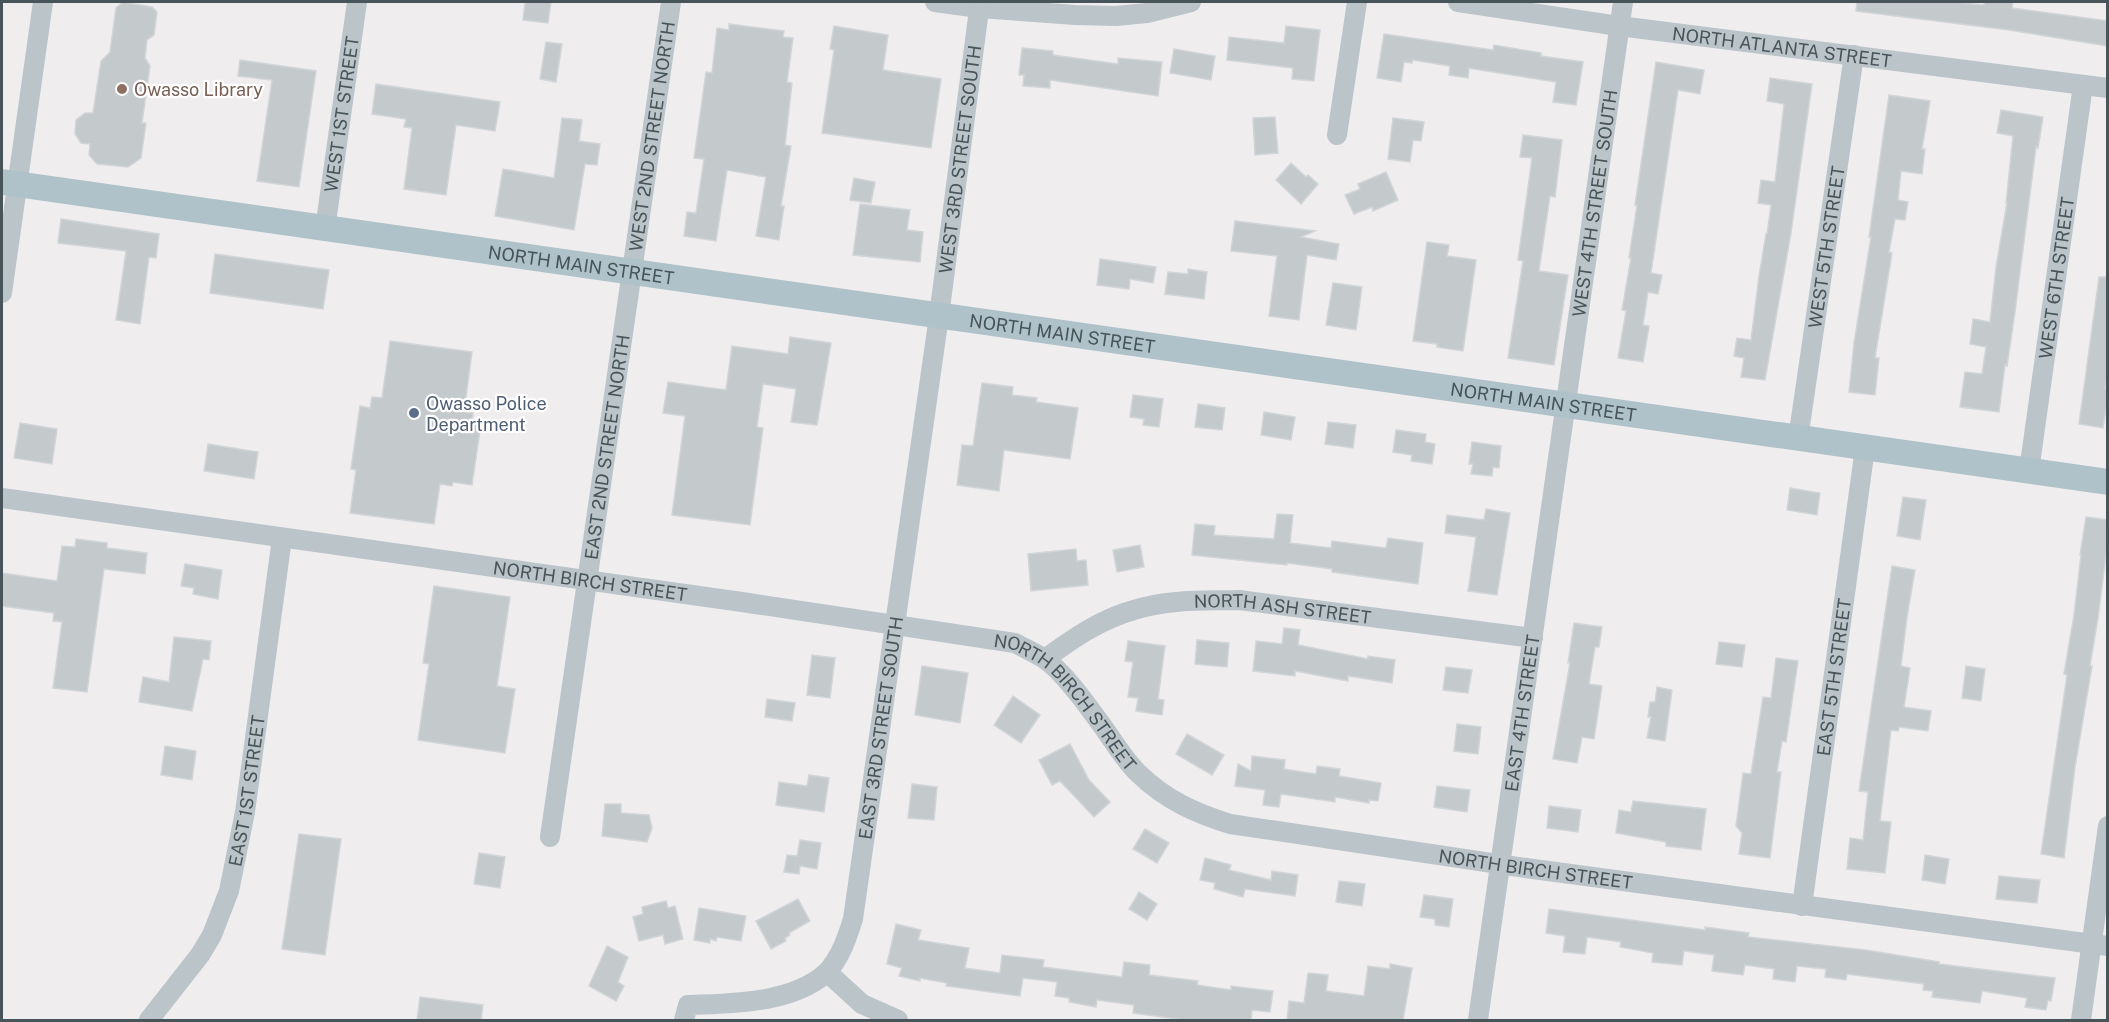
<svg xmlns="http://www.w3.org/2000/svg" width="2109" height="1022" font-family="'Public Sans',sans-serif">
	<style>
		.building { fill: #c4c9cc; stroke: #d1d5d8; stroke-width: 1.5 }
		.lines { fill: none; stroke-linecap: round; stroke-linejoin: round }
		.minor { stroke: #bac4c9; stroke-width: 20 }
		.major { stroke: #afc2ca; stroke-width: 26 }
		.education-dot { fill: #8d6e63; stroke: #fff; stroke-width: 2 }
		.service-dot { fill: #5c6f8a; stroke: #fff; stroke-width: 2 }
		.labels { text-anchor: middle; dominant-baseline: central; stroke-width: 4.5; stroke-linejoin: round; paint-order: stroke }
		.street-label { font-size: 18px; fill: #475459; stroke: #fff }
		.education-label { font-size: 18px; fill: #785e54; stroke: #fff; text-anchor: start }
		.service-label { font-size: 18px; fill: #4e5e75; stroke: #fff; text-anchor: start }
	</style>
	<rect width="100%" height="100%" fill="#f0edee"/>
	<!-- building -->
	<g class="building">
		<path d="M123 2 152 7 157 12 154 35 147 40 145 58 150 66 142 123H146L141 158 128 167 97 164 89 155 90 144 81 143 75 134 76 120 85 113H93L101 61 110 52 116 8Z"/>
		<path d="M525 2H551L548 23 523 20Z"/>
		<path d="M1857 2H1954L1984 5V2H2013L2012 8 2108 21V46L2009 30 1856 11Z"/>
		<path d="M729 24 784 31 783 37 793 38 787 82 792 83 785 145 791 146 781 206H784L779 240 756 236 766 177 727 170 716 241 684 236 687 212 696 213 704 159 694 158 706 72 712 73 717 28 729 30Z"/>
		<path d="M834 26 888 35 883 70 941 79 931 148 822 133 834 50 830 49Z"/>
		<path d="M1286 26 1320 30 1314 81 1292 79 1293 68 1227 60 1229 37 1284 43Z"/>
		<path d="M1384 34 1493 50 1494 45 1541 53V56L1583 62 1576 105 1553 102 1556 82 1474 69 1469 68 1468 78 1449 75 1450 66 1413 60 1412 63 1404 62 1401 82 1377 78Z"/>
		<path d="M546 42 562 44 556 82 540 79Z"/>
		<path d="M1022 48 1053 51V55L1118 64V58L1162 62 1158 96 1050 80V88L1023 86 1024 75H1019Z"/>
		<path d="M1174 49 1215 56 1211 80 1170 73Z"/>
		<path d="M240 60 316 71 299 187 257 181 272 80 238 76Z"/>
		<path d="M1656 62 1704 70 1700 94 1678 90 1651 273 1662 275 1658 294 1648 292 1643 325 1649 326 1643 362 1618 358 1626 311 1622 310 1631 258H1629L1637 205H1635Z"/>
		<path d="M1770 78 1812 84 1791 233 1765 380 1741 377 1744 358 1734 356 1737 338 1751 340 1759 276 1766 234H1767L1771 205 1758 203 1761 180 1775 182 1784 104 1767 101Z"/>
		<path d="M376 84 500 102 495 131 456 125 446 195 404 189 412 128 404 127 406 119 372 114Z"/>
		<path d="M1889 95 1930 101 1922 149H1925L1922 174 1901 171 1898 200 1908 202 1905 220 1895 219 1889 252 1892 253 1875 358H1879L1875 395 1849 392 1854 343 1871 237H1869Z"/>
		<path d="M2001 110 2043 117 2038 148 2036 147 2015 312 2007 366 2005 365 1999 412 1960 407 1965 372 1982 374 1986 347 1970 344 1973 319 1990 322 1996 267 2007 203H2006L2013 136 1997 133Z"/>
		<path d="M1275 117 1278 153 1255 155 1253 118Z"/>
		<path d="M562 118 582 120 579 141 600 144 597 165 585 164 574 230 495 216 503 169 554 178Z"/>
		<path d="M1393 118 1424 122 1421 141 1413 140 1410 162 1388 159Z"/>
		<path d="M1523 135 1562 140 1555 197 1550 196 1539 271 1568 275 1554 365 1508 358 1523 261 1518 260 1532 158 1520 157Z"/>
		<path d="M1291 163 1306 177 1308 175 1318 184 1301 204 1276 180Z"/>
		<path d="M1386 172 1398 200 1373 211 1372 207 1354 214 1345 195 1360 189 1358 184Z"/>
		<path d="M854 178 875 182 871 203 850 200Z"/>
		<path d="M860 204 910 210 907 230 923 232 920 262 853 255Z"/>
		<path d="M61 219 159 234 156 258 149 257 140 324 116 320 126 251 58 243Z"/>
		<path d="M1235 221 1315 231 1301 237 1339 244 1336 260 1307 255 1299 320 1269 316 1277 256 1231 251Z"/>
		<path d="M1427 242 1449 245 1447 256 1476 260 1463 351 1437 347V344L1413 341Z"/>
		<path d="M215 254 329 270 323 309 210 293Z"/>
		<path d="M1100 259 1156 267 1153 283 1130 279 1129 289 1097 285Z"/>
		<path d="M1188 269 1207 272 1204 299 1165 294 1168 272 1188 274Z"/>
		<path d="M2099 277H2108V373L2105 389H2108V397L2103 428 2079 424Z"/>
		<path d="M1333 283 1362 287 1356 330 1326 325Z"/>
		<path d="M790 337 831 343 817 425 791 422 796 389 763 384 757 427 763 428 750 525 672 515 685 416 663 413 668 382 726 390 732 346 788 354Z"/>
		<path d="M390 341 472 352 464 412 473 413 472 423 481 424 472 485 453 482 452 486 440 484 434 524 350 513 356 470 351 469 360 406 370 408 372 397 382 398Z"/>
		<path d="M982 383 1013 387 1012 395 1037 398 1036 402 1078 408 1070 459 1004 450 999 491 957 485 962 445 973 446Z"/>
		<path d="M1133 395 1163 399 1159 427 1143 425 1144 419 1130 417Z"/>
		<path d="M1198 404 1225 408 1222 430 1195 427Z"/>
		<path d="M1264 412 1295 417 1291 440 1261 435Z"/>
		<path d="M1328 422 1356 425 1353 448 1325 444Z"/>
		<path d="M20 423 57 429 52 464 14 458Z"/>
		<path d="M1396 430 1426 434 1425 442 1435 444 1432 464 1411 461 1412 455 1393 452Z"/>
		<path d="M1472 442 1501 446 1499 468 1493 467 1492 476 1471 474 1473 464H1469Z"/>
		<path d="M208 444 258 452 254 479 204 471Z"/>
		<path d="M1790 488 1820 493 1817 515 1787 510Z"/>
		<path d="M1903 497 1926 500 1920 540 1897 536Z"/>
		<path d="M1486 509 1510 513 1497 595 1468 591 1476 537 1445 533 1447 515 1484 520Z"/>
		<path d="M1277 514 1293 515 1290 543 1331 548 1332 541 1386 548 1388 538 1423 543 1418 584 1332 572V569L1287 563V565L1192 555 1195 524 1215 526 1214 535 1274 539Z"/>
		<path d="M2086 517 2108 520V539L2098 618 2090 666H2092L2075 767 2064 858 2041 854 2067 675 2064 674 2074 615 2081 555H2080Z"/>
		<path d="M76 539 107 543V548L147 553 145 574 104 569 87 692 53 688 62 622 53 621 54 613 2 606V573L57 581 62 546 75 547Z"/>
		<path d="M1140 545 1144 567 1117 572 1113 550Z"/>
		<path d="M1076 549 1077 561 1086 560 1088 585 1031 591 1028 554Z"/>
		<path d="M185 564 222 570 218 599 193 594 194 588 181 586Z"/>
		<path d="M1892 566 1915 570 1907 617 1901 666 1910 668 1904 707 1931 711 1928 731 1899 727 1898 731 1891 730 1880 821 1891 822 1885 873 1847 869 1850 838 1863 840 1868 792 1859 791Z"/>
		<path d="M434 586 510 597 497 686 515 689 505 753 418 740 429 664 423 663Z"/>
		<path d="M1574 623 1602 627 1599 647H1595L1589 684 1602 686 1594 739 1582 737 1577 763 1553 759 1570 663H1568Z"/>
		<path d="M1284 628 1300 630 1298 645 1368 659V656L1395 660 1392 683 1348 676V681L1295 671V676L1253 671 1256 641 1282 644Z"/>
		<path d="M174 637 211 641 209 660 203 659 192 711 139 702 143 677 169 682Z"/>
		<path d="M1197 640 1229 643 1227 667 1195 664Z"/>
		<path d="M1128 641 1165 646 1158 699 1164 700 1162 715 1136 711 1138 698 1128 697 1133 662 1125 661Z"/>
		<path d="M1719 642 1745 645 1742 667 1716 664Z"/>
		<path d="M812 655 835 658 830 698 807 695Z"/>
		<path d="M1776 658 1798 661 1786 742 1782 741 1777 772H1781L1770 858 1739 854 1742 833 1736 826 1743 773 1751 774 1763 697 1771 698Z"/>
		<path d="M922 666 968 673 960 723 915 715Z"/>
		<path d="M1966 666 1985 669 1981 701 1962 698Z"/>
		<path d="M1446 667 1472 670 1468 693 1443 690Z"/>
		<path d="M1657 687 1672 690 1665 741 1647 738 1651 717H1648L1650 702H1655Z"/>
		<path d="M1013 696 1040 715 1021 743 994 725Z"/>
		<path d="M767 699 795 703 792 721 765 717Z"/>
		<path d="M1457 724 1481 727 1478 754 1454 751Z"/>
		<path d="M1187 734 1224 755 1212 775 1176 754Z"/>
		<path d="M1070 744 1089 780 1110 802 1094 817 1060 781 1052 785 1039 760Z"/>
		<path d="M165 746 196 751 192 780 161 775Z"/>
		<path d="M1252 756 1285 760 1284 769 1316 774 1317 766 1340 769 1339 776 1381 783 1378 801 1369 800V803L1335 797V802L1281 794 1279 807 1263 805 1265 790 1235 786 1238 764 1251 771Z"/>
		<path d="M809 775 829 778 824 812 776 805 779 782 807 786Z"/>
		<path d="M912 784 937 787 934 820 908 818Z"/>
		<path d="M1437 786 1470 790 1467 812 1434 807Z"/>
		<path d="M1633 801 1706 809 1701 850 1666 846V842L1616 833 1619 810 1631 812Z"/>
		<path d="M605 804H621V813L649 815 652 828 647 842 602 836Z"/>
		<path d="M1549 806 1581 810 1578 832 1547 828Z"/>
		<path d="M1145 829 1169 843 1157 863 1133 849Z"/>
		<path d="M299 834 341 839 325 955 282 949Z"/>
		<path d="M800 840 821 843 817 869 800 866 799 874 784 872 787 855 797 856Z"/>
		<path d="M479 853 505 857 500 888 474 884Z"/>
		<path d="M1925 855 1949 859 1945 884 1922 880Z"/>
		<path d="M1205 858 1231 865 1229 870 1271 880 1272 871 1298 875 1295 896 1245 889 1243 897 1214 889 1215 883 1200 880Z"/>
		<path d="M1999 876 2040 880 2037 903 1996 899Z"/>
		<path d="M1339 881 1365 884 1362 906 1336 902Z"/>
		<path d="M1139 892 1157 904 1147 920 1129 909Z"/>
		<path d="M1424 895 1453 899 1449 927 1435 925V919L1420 917Z"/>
		<path d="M798 899 810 921 789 933 790 935 785 938 786 941 771 949 756 921Z"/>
		<path d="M666 901 668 908 675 906 683 939 665 944 663 935 639 941 633 917 643 914 642 907Z"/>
		<path d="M699 908 746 916 741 941 717 937 716 941 710 939V943L694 940Z"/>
		<path d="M1549 909 1705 930V927L1749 933 1748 937 1866 950 1939 962V964L2055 978 2051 1001 2048 1000 2046 1010 2025 1007 2027 998 1982 991 1980 1003 1932 997 1933 991 1923 990 1924 984 1847 974 1846 980 1825 977 1826 969 1797 966 1795 982 1773 979 1774 969 1745 965 1743 975 1712 971 1714 955 1684 951 1682 965 1652 962 1653 953 1620 947 1621 942 1587 937 1585 954 1563 952 1565 936 1546 933Z"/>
		<path d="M896 924 921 930 918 940 969 948 965 968 1000 973 1002 955 1044 960 1043 967 1122 977 1124 962 1150 965 1149 975 1198 981 1197 985 1231 990V986L1273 991 1270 1012 1252 1010 1251 1020H1184L1133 1013 1134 1005 1097 1000 1096 1007 1069 1002V998L1055 996 1057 982 1023 978 1020 996 946 986 947 983 920 978V981L899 976 902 968 887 964Z"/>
		<path d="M607 946 628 957 618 982 624 986 616 1001 589 986Z"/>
		<path d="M1390 964 1412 968 1403 1020H1287L1289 1001 1304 1003 1308 973 1328 975 1326 991 1364 996 1368 966 1390 969Z"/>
		<path d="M420 997 483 1005 481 1020H417Z"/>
	</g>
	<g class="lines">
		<!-- minor -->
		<g class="minor">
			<path d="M935 2 979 8 1075 15 1116 16 1147 13 1191 2"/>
			<path id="s1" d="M1458 2 1619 26 2108 88"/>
			<path d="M1337 135 1357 2"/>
			<path id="s2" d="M325 229 357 2"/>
			<path d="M2 293 43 2"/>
			<path id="s3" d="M1798 439 1854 55"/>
			<path id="s4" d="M2029 471 2083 85"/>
			<path id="s5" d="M2 498 742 602 1015 643C1024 648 1035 653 1043 658 1062 670 1085 702 1098 720 1112 738 1122 758 1139 774 1166 800 1195 813 1230 824L1526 868 2108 946"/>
			<path id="s6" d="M1045 659C1072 639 1101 619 1134 610 1168 599 1204 601 1239 600L1533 638"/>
			<path id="s7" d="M550 837 671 2"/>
			<path id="s8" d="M1802 906 1865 448"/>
			<path d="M827 972 862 1004 898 1020"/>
			<path id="s9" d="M149 1020 200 955 212 935 229 891 245 812 282 538"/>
			<path id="s10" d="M684 1020 688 1005C731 1004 793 1003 826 973 840 959 847 938 853 919L939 316 980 2"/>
			<path id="s11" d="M1478 1020 1623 2"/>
			<path d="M2081 1020 2108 826"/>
		</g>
		<!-- major -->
		<path class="major" id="s12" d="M2 182 2108 482"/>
	</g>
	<!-- markers -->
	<circle class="education-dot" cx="122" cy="89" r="6"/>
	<circle class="service-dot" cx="414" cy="413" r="6"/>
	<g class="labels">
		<!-- street labels -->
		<g class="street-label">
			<text stroke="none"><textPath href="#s1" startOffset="327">NORTH ATLANTA STREET</textPath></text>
			<text stroke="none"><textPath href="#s2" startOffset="116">WEST 1ST STREET</textPath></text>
			<text stroke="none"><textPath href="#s7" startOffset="708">WEST 2ND STREET NORTH</textPath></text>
			<text stroke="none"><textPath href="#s10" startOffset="988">WEST 3RD STREET SOUTH</textPath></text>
			<text stroke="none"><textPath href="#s11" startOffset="825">WEST 4TH STREET SOUTH</textPath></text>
			<text stroke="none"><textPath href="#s3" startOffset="194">WEST 5TH STREET</textPath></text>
			<text stroke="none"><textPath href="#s12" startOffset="585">NORTH MAIN STREET</textPath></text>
			<text stroke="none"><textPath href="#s4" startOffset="195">WEST 6TH STREET</textPath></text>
			<text stroke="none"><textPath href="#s12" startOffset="1071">NORTH MAIN STREET</textPath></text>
			<text stroke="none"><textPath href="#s12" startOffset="1557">NORTH MAIN STREET</textPath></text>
			<text stroke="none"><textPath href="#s7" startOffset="394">EAST 2ND STREET NORTH</textPath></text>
			<text stroke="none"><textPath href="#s5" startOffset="594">NORTH BIRCH STREET</textPath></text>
			<text stroke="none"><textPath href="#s6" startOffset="252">NORTH ASH STREET</textPath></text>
			<text stroke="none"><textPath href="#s8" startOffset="231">EAST 5TH STREET</textPath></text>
			<text stroke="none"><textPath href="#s5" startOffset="1100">NORTH BIRCH STREET</textPath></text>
			<text stroke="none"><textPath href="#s11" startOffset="310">EAST 4TH STREET</textPath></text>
			<text stroke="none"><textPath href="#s10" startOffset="414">EAST 3RD STREET SOUTH</textPath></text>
			<text stroke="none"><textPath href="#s9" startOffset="255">EAST 1ST STREET</textPath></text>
			<text stroke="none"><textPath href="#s5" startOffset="1620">NORTH BIRCH STREET</textPath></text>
		</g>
		<!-- education labels -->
		<g class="education-label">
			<text x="134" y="89">Owasso Library</text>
		</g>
		<!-- service labels -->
		<g class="service-label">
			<text x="426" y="403">Owasso Police<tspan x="426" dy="21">Department</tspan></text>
		</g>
	</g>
	<!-- border -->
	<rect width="2109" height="1022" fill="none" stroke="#475459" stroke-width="6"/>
</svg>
